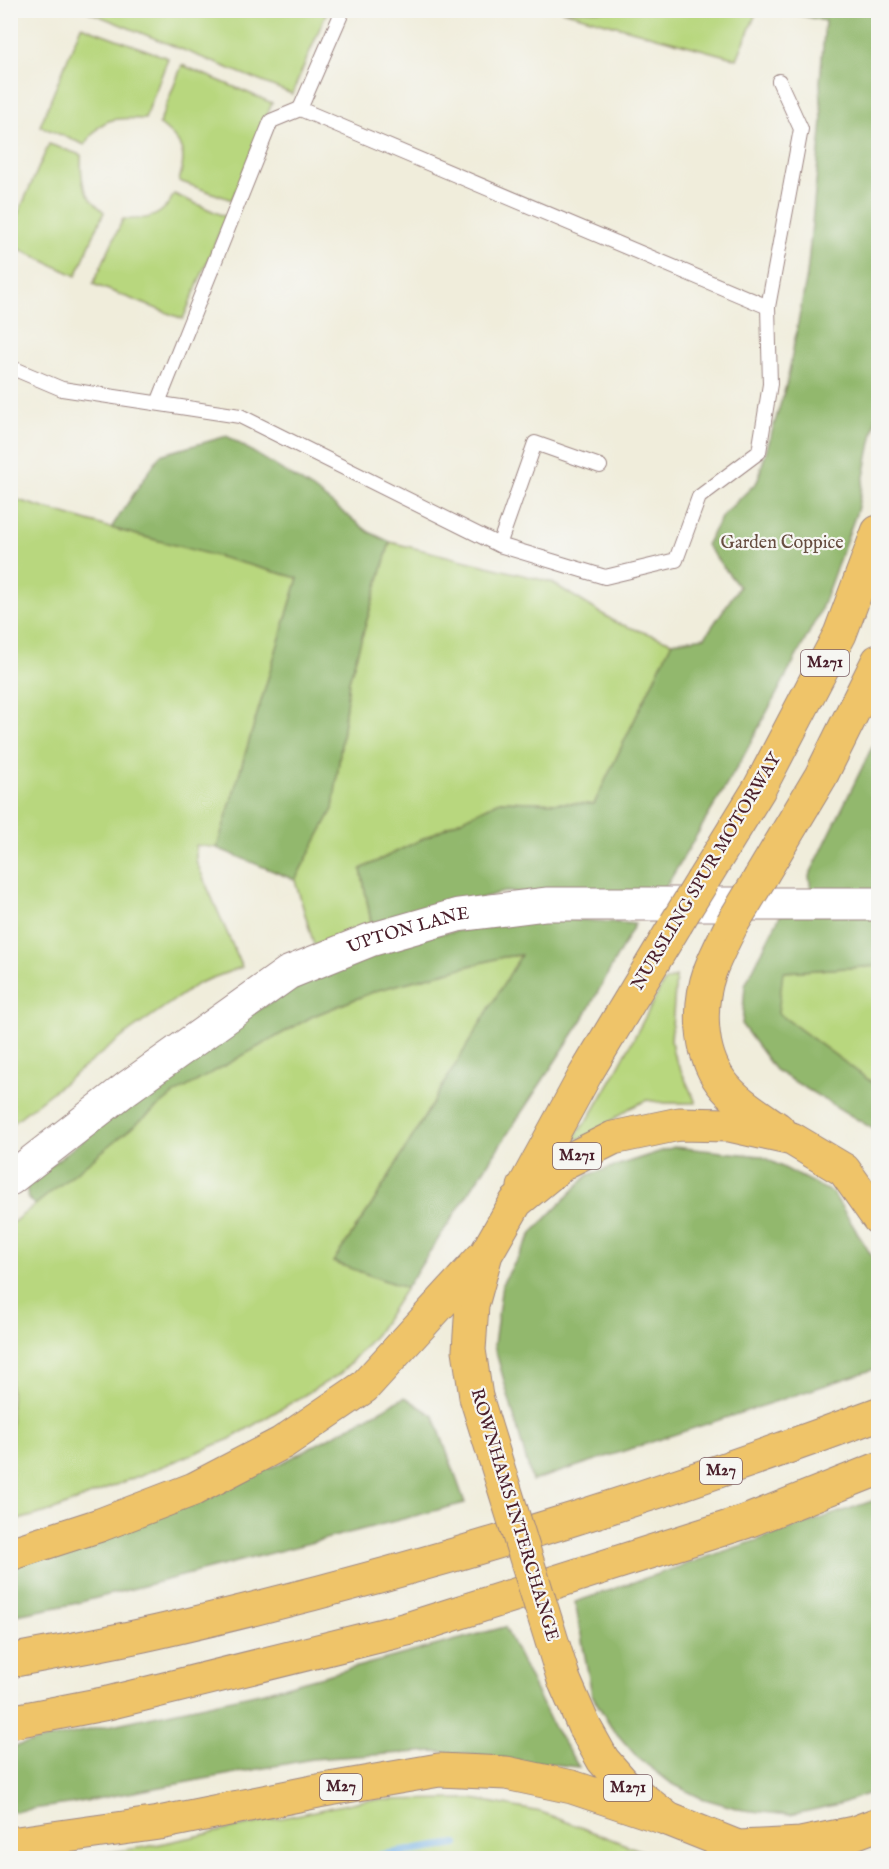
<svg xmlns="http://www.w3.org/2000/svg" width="889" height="1869" font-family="'IM FELL English',serif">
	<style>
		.green { fill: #b8d77e; stroke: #817b54; stroke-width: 1.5 }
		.forest { fill: #92b86d; stroke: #6e6c4c; stroke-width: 1.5 }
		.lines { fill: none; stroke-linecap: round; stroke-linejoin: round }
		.stream { stroke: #73b0e5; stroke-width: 8 }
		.service-casing { stroke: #9d8683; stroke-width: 16 }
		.tertiary-casing { stroke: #9d8683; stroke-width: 35 }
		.motorway-casing { stroke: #9d8683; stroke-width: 35 }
		.service { stroke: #fff; stroke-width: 14 }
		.tertiary { stroke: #fff; stroke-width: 33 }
		.motorway { stroke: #efc469; stroke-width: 33 }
		.motorway-bridge-casing { stroke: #9d8683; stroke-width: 35; stroke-linecap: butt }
		.motorway-bridge { stroke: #efc469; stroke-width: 33 }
		.labels { text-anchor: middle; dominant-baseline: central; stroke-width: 4.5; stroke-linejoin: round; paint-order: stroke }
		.shield { fill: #f6f6f2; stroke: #7e6067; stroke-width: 1.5 }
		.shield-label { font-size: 16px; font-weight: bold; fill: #4a1f2b }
		.park-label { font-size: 18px; fill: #664d40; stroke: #f6f6f2 }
		.street-label { font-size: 18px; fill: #4a1f2b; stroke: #f6f6f2 }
	</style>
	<rect width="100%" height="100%" fill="#f6f6f2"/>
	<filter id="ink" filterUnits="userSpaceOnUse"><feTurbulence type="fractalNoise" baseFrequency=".0167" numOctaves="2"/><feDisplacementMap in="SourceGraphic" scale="12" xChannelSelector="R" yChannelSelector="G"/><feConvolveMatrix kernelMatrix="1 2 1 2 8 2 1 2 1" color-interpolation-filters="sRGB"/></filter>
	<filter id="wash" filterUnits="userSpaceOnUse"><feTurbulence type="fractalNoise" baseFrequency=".008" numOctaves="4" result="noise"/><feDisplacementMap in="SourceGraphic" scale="24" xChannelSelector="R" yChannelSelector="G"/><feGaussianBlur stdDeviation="1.35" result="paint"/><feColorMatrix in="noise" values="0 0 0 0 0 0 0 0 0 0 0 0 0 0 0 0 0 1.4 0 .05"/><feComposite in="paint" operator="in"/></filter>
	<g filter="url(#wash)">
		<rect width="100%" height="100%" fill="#f0eddb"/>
		<!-- green -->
		<g class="green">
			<path d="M87 11 327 10V11L292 94Z"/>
			<path d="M562 11 757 10V11L737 59Z"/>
			<path d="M81 26 168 58 145 119C113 118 102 116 85 145L40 126Z"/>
			<path d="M182 65 272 103 232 200 179 181C188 150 182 143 159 124Z"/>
			<path d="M49 144 81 155C81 184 82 193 104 212L76 276 11 245V230Z"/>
			<path d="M174 194 226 217 183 319 93 284 123 219C147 220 163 218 174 194Z"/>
			<path d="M11 498 111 528 298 578 217 848 196 845V861L242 967 199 983 130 1031 11 1124Z"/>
			<path d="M390 542 551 582 617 623 672 642 594 804 500 801 361 869 372 927 314 945 295 880 333 809 349 681Z"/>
			<path d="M522 955 373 1203 333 1262 406 1288 376 1334 340 1374 230 1439 54 1510 11 1522V1224L174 1094 313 1016 378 990 503 957Z"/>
			<path d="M878 966V1087L778 1013 782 972Z"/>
			<path d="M676 977 671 1040 673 1053 696 1103H665L647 1100 630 1108 589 1136 572 1140 591 1115 613 1077 664 982Z"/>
			<path d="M473 1799 541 1812 660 1858H70L146 1847 366 1800Z"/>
		</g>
		<!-- forest -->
		<g class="forest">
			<path d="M782 11H878V408L857 511 820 612 742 759 661 895 504 892 372 927 361 869 500 801 594 804 672 642 705 637 739 587 706 545 722 516 757 482 787 382 807 275 822 121 820 82 825 21Z"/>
			<path d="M227 436 313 489 369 532 390 542 349 681 333 809 295 880 217 848 298 578 111 528 160 455Z"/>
			<path d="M878 735V894L812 896 809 876Z"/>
			<path d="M781 914H878V966L783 972 778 1013 878 1087V1132L775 1070 742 1025 745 985Z"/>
			<path d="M531 919H570L635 924 583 1019 406 1288 333 1262 373 1203 521 955 503 957 378 990 313 1016 174 1094 35 1205 28 1198 26 1185 221 1031 325 971 431 935Z"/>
			<path d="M674 1147 761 1156 833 1193 873 1258 878 1275V1368L532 1481 494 1345 502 1284 533 1232 588 1175Z"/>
			<path d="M405 1397 434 1416 465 1503 73 1604 11 1616 10 1559 278 1465Z"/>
			<path d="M878 1499V1790L839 1804 790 1815 743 1810 701 1798 671 1783 638 1758 611 1727 592 1695 575 1602Z"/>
			<path d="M505 1627 554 1728 579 1767 434 1751 312 1759 69 1804 11 1812 10 1747 260 1693Z"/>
		</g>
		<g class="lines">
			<!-- stream -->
			<path class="stream" d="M364 1858 456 1844"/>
		</g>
	</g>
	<g filter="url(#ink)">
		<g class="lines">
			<defs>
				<g id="service">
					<path d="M300 109 343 10"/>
					<path d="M10 367 62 389 240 416 499 545 605 577 676 560 699 497 759 452 770 384 768 307 801 129 779 81"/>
					<path d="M158 403 271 121 300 109 768 307"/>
					<path d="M499 545 535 443 600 466"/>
				</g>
				<g id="tertiary">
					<path id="s1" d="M10 1179 127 1088 288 973 370 940 458 915 546 904H878"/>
				</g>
				<g id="motorway">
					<path d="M760 878 821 776 878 661"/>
					<path d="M703 880 759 789 840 634 878 532"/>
					<path d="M732 924C724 940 716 955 710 971 698 1005 699 1052 721 1082 736 1102 758 1115 778 1129"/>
					<path d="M524 1187 585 1075 676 924"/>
					<path d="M476 1397 469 1350 472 1305 486 1254 516 1202 565 1162 613 1138 679 1124 729 1125 792 1139 844 1170 878 1218"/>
					<path d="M10 1554 100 1525 194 1489 282 1443 364 1387 482 1258"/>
					<path d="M10 1661C62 1651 115 1642 166 1630 408 1574 646 1501 878 1414"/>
					<path d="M564 1680 584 1726 603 1760 624 1784 668 1819 738 1847 801 1844 854 1833 878 1824"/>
					<path d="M10 1722 108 1703 407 1629 745 1522 878 1469"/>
					<path d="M10 1844 159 1823 318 1791 439 1770 506 1773 572 1787 668 1819"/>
				</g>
			</defs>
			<!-- service casing -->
			<use href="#service" class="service-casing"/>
			<!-- tertiary casing -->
			<use href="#tertiary" class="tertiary-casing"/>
			<!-- motorway casing -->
			<use href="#motorway" class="motorway-casing"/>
			<!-- service -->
			<use href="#service" class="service"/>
			<!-- tertiary -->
			<use href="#tertiary" class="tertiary"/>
			<!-- motorway -->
			<use href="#motorway" class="motorway"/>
			<defs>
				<g id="motorway-bridge">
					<path d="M676 924 703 880"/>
					<path d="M732 924 760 878"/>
					<path d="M476 1397 564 1680"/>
				</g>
			</defs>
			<!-- motorway-bridge casing -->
			<use href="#motorway-bridge" class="motorway-bridge-casing"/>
			<!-- motorway-bridge -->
			<use href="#motorway-bridge" class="motorway-bridge"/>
		</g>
	</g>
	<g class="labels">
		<!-- shield labels -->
		<g class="shield">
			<rect x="801" y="650" width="48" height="26" rx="4.5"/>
			<rect x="553" y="1143" width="48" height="26" rx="4.5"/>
			<rect x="700" y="1458" width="42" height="26" rx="4.5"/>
			<rect x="320" y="1774" width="42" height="26" rx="4.5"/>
			<rect x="604" y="1775" width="48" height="26" rx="4.5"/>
		</g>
		<g class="shield-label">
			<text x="825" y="663">M271</text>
			<text x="577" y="1156">M271</text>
			<text x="721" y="1471">M27</text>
			<text x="341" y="1787">M27</text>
			<text x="628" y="1788">M271</text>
		</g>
		<!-- park labels -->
		<g class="park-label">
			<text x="782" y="543">Garden Coppice</text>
		</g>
		<!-- street labels -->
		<g class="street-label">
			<text transform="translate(707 872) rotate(-59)">NURSLING SPUR MOTORWAY</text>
			<text stroke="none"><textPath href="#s1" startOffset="474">UPTON LANE</textPath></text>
			<text transform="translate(514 1515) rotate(73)">ROWNHAMS INTERCHANGE</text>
		</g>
	</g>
	<!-- margin -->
	<rect width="889" height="1869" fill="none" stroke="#f6f6f2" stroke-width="36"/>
</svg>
